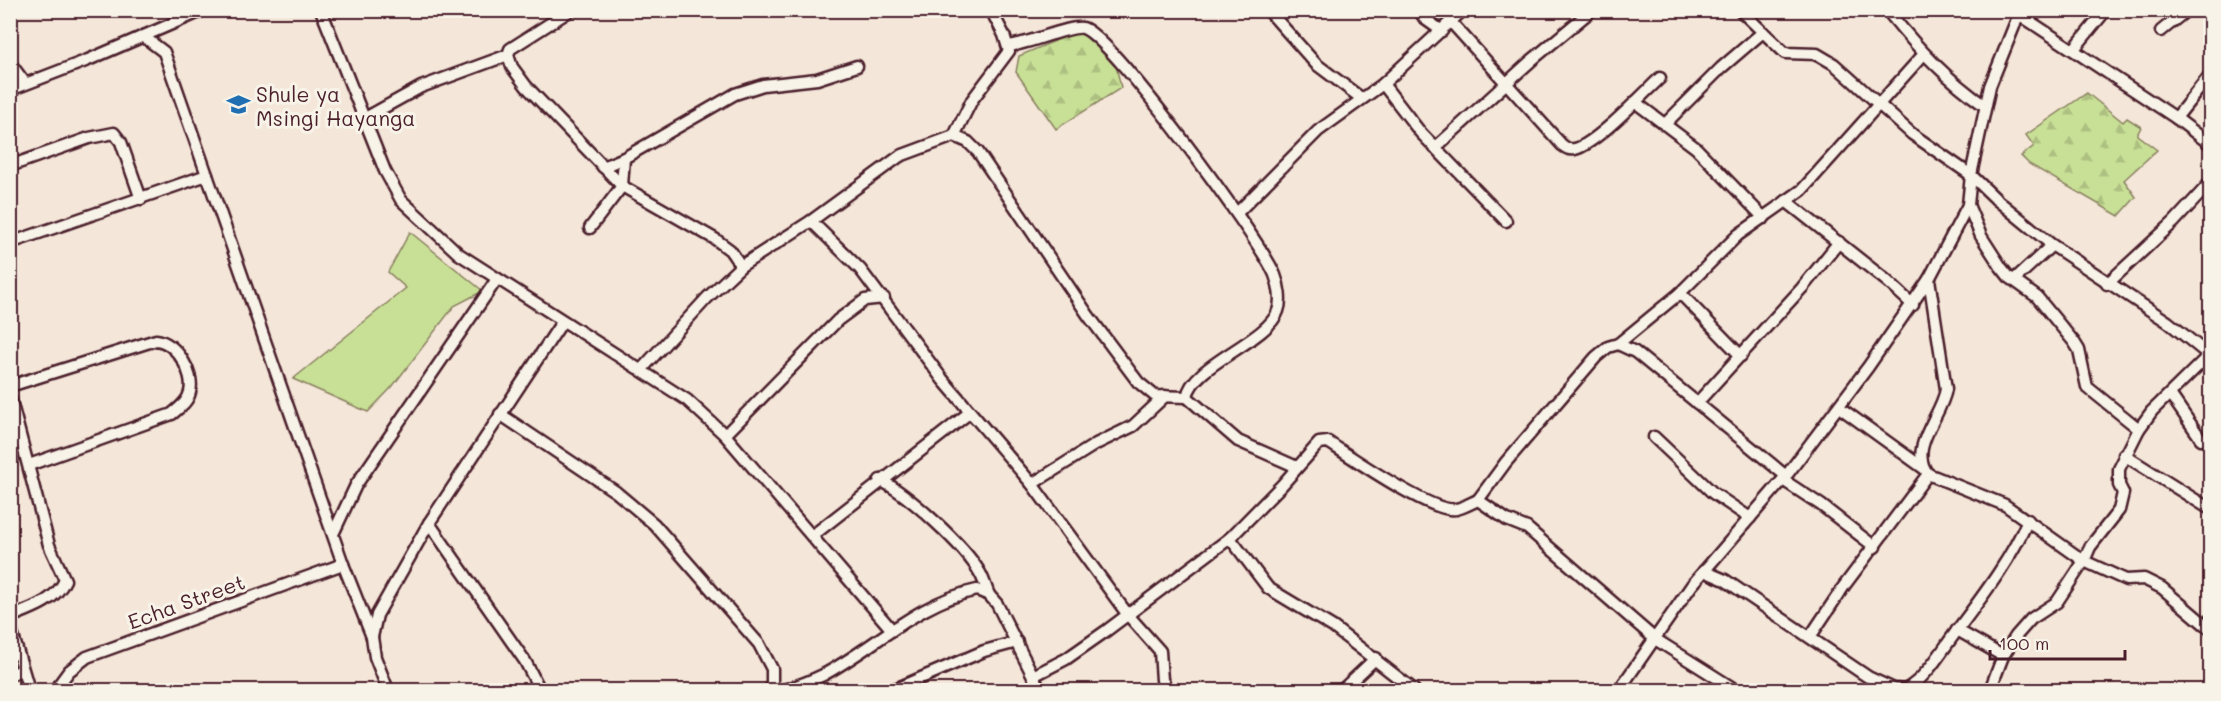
<svg xmlns="http://www.w3.org/2000/svg" width="2221" height="701" font-family="Mali,sans-serif">
	<style>
		.grass { fill: #c8e096; stroke: #898060; stroke-width: 1.5 }
		.forest { fill: url(#forest-firs); stroke: #898060; stroke-width: 1.5 }
		.lines { fill: none; stroke-linecap: round; stroke-linejoin: round }
		.minor-casing { stroke: #4a1f2b; stroke-width: 15 }
		.minor { stroke: #f7f3e8; stroke-width: 10 }
		.labels { text-anchor: middle; dominant-baseline: central; stroke-width: 6; stroke-linejoin: round; paint-order: stroke }
		.poi-label { font-size: 21px; fill: #4a1f2b; stroke: #f7f3e8; text-anchor: start }
		.street-label { font-size: 21px; fill: #4a1f2b; stroke: #f7f3e8 }
	</style>
	<defs>
		<pattern id="forest-firs" width="22" height="20" patternUnits="userSpaceOnUse" patternTransform="scale(1.5)"><rect width="22" height="20" fill="#c8e096"/><path d="M5 1l3.5 6h-7zM16 11l3.5 6h-7z" fill="#adc081"/></pattern>
	</defs>
	<rect width="100%" height="100%" fill="#f4e6d8"/>
	<filter id="ink" filterUnits="userSpaceOnUse"><feTurbulence type="fractalNoise" baseFrequency=".0167" numOctaves="2"/><feDisplacementMap in="SourceGraphic" scale="12" xChannelSelector="R" yChannelSelector="G"/><feConvolveMatrix kernelMatrix="1 2 1 2 8 2 1 2 1" color-interpolation-filters="sRGB"/></filter>
	<g filter="url(#ink)">
		<!-- grass -->
		<path class="grass" d="M410 232 483 291 454 306 392 387 368 412 293 379 406 288 388 272Z"/>
		<!-- forest -->
		<g class="forest">
			<path d="M1081 30 1116 65 1121 88 1056 129 1016 72 1019 56Z"/>
			<path d="M2087 93 2123 122 2127 118 2141 127 2137 135 2157 150 2124 180 2136 197 2119 216 2029 164 2021 156 2034 146 2026 135Z"/>
		</g>
		<g class="lines">
			<defs>
				<g id="minor">
					<path d="M321 10 385 171 401 200 459 254 687 400 725 435 892 630"/>
					<path d="M571 10 510 49 508 55 512 67 526 86 622 186 715 239 730 250 741 266"/>
					<path d="M1268 10 1316 64 1361 98"/>
					<path d="M1419 10 1425 19 1442 31"/>
					<path d="M1740 10 1785 53 1817 54 1834 64 1912 134 1971 175 1997 200 2052 245 2168 322 2210 356"/>
					<path d="M2014 11 2176 118 2210 144"/>
					<path d="M1891 15C1920 51 1948 80 1985 106"/>
					<path d="M1451 22 1562 145C1566 148 1569 150 1575 149 1596 144 1643 94 1660 78"/>
					<path d="M2161 31 2187 10"/>
					<path d="M143 36 164 52 343 564 372 637"/>
					<path d="M1009 46C1027 44 1072 25 1083 28 1112 37 1261 241 1275 275 1279 285 1282 301 1278 311 1267 342 1192 364 1187 397L1238 441 1297 467"/>
					<path d="M2074 49 2106 10"/>
					<path d="M10 63 25 83"/>
					<path d="M1383 84 1420 132 1506 221"/>
					<path d="M10 90 88 60 204 10"/>
					<path d="M1635 102 1696 148 1764 218"/>
					<path d="M365 118 421 87 508 55"/>
					<path d="M2176 118 2210 75"/>
					<path d="M1665 124 1721 68 1763 32"/>
					<path d="M954 136 972 100 1009 51 1004 35 991 10"/>
					<path d="M1435 148 1532 60 1592 10"/>
					<path d="M10 166 89 138 114 133 121 142 141 199"/>
					<path d="M603 167 624 158 735 94 763 85 817 79 857 66"/>
					<path d="M1786 201 1887 281 1913 305"/>
					<path d="M1968 205 1981 236 2001 267 2009 277 2037 297 2074 342 2079 350 2087 387 2139 429"/>
					<path d="M1237 213 1318 131 1383 84 1463 10"/>
					<path d="M811 221 860 269 943 380 1032 484 1128 615 1160 651 1162 680 1168 690"/>
					<path d="M590 228 622 186 624 158"/>
					<path d="M10 243 207 175"/>
					<path d="M1929 279 1946 389C1942 416 1907 448 1928 474L2005 505 2084 561 2126 580 2144 579 2162 588 2210 629"/>
					<path d="M2014 280 2052 245"/>
					<path d="M2107 284 2174 222 2210 183"/>
					<path d="M1680 293 1741 356"/>
					<path d="M1618 344 1635 352 1786 476"/>
					<path d="M641 370 707 298 741 266 811 221 900 156 954 136 968 142 978 152 1088 315 1138 382 1155 396 1187 397"/>
					<path d="M10 386 156 340C176 342 195 373 190 392 188 402 179 408 172 414L29 465"/>
					<path d="M2170 394 2201 439"/>
					<path d="M10 397 49 545 65 580C56 601 30 609 10 617"/>
					<path d="M1697 403 1802 288 1839 242"/>
					<path d="M1839 407 1922 467"/>
					<path d="M500 414 616 492 654 524 759 644 772 669V690"/>
					<path d="M725 435 838 320 865 300 884 298"/>
					<path d="M1654 437 1713 493 1750 518"/>
					<path d="M2124 455 2210 509"/>
					<path d="M880 480C908 494 965 546 980 573 984 580 986 588 989 595"/>
					<path d="M1783 480 1821 505 1875 547"/>
					<path d="M1032 484 1096 444 1133 426 1165 396"/>
					<path d="M1478 500 1506 462 1596 357 1608 347 1618 344 1680 293 1738 235 1802 190 1923 55"/>
					<path d="M429 523 525 661 540 690"/>
					<path d="M334 532 356 485 497 279"/>
					<path d="M812 536 969 413"/>
					<path d="M1230 538 1268 588 1333 627 1414 690"/>
					<path d="M1704 571 1725 580 1868 677 1894 689 1905 690C1926 678 1939 655 1953 636 1981 598 2009 563 2028 520"/>
					<path d="M10 626 29 690"/>
					<path d="M1957 630 2003 656"/>
					<path d="M1810 637 1844 586 1928 474"/>
					<path d="M10 675 22 670"/>
					<path d="M1035 675 1066 659 1106 631 1230 538 1282 485 1319 443 1328 442C1351 457 1433 514 1456 509 1463 508 1471 503 1478 500L1507 520 1527 528 1655 639 1736 690"/>
					<path d="M55 690 69 671 87 657 343 564"/>
					<path d="M388 690 375 657 372 637 377 615 429 523 562 322"/>
					<path d="M784 690C797 686 811 681 823 675 874 648 918 602 977 590L989 595 997 604 1040 690"/>
					<path d="M893 690 984 651 1017 642"/>
					<path d="M1342 690 1376 658"/>
					<path d="M1619 690 1692 585 1786 476 1868 367 1929 279 1968 205 1971 175 1990 86 2019 14"/>
					<path d="M1990 690 2003 656 2016 636 2031 619 2057 602 2084 561 2090 547 2119 510 2123 493 2119 485V469L2139 429 2152 411 2210 354"/>
				</g>
			</defs>
			<!-- minor casing -->
			<use href="#minor" class="minor-casing"/>
			<!-- minor -->
			<use href="#minor" class="minor"/>
		</g>
	</g>
	<!-- icons -->
	<defs>
		<symbol id="school-bare" viewBox="-9 -9 18 18"><path d="M0-5L7-2L0 1L-7-2ZM-4 1L0 2.5L4 1V4Q0 6-4 4Z" fill="#1f6fb2" stroke="#f7f3e8" stroke-width="2.5" paint-order="stroke"/></symbol>
	</defs>
	<g fill-rule="evenodd">
		<use href="#school-bare" x="222" y="88" width="33" height="33"/>
	</g>
	<g class="labels">
		<!-- poi labels -->
		<g class="poi-label">
			<text x="256" y="93">Shule ya<tspan x="256" dy="24">Msingi Hayanga</tspan></text>
		</g>
		<!-- street labels -->
		<g class="street-label">
			<text transform="translate(186 601) rotate(-20)">Echa Street</text>
		</g>
	</g>
	<!-- margin -->
	<rect width="2221" height="701" fill="none" stroke="#f7f3e8" stroke-width="36"/>
	<rect x="18" y="18" width="2185" height="665" fill="none" stroke="#4a1f2b" stroke-width="2" filter="url(#ink)"/>
	<!-- scale -->
	<path d="M1990 650v9h135v-9" fill="none" stroke="#4a1f2b" stroke-width="3"/>
	<text x="1999" y="650" font-size="18" fill="#4a1f2b" stroke="#f7f3e8" stroke-width="4.5" paint-order="stroke">100 m</text>
</svg>
